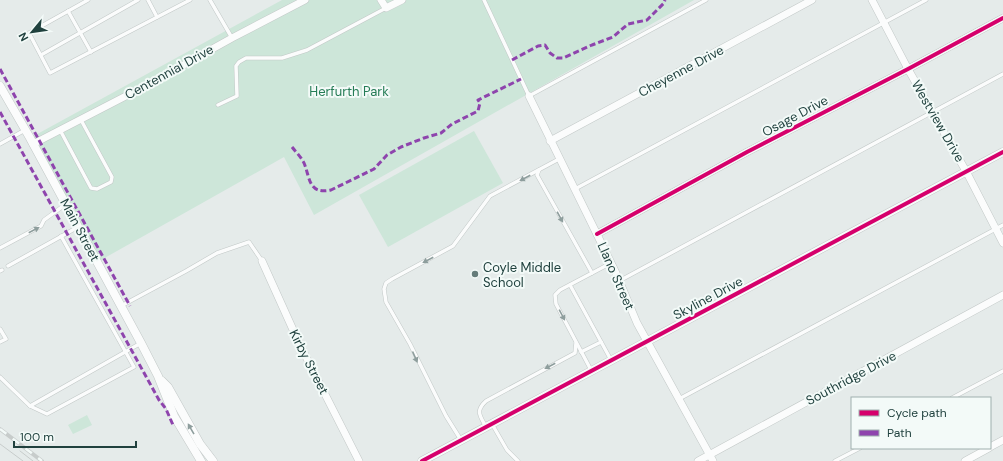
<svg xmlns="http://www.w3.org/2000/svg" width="1003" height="461" font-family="'DM Sans',sans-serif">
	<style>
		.green { fill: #cde6d9 }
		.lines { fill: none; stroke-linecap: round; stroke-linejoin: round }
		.service-casing { stroke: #c2c8c7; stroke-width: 4.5 }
		.minor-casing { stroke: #c2c8c7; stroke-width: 8 }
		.tertiary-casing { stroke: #c2c8c7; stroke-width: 9 }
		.service { stroke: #fbfcfc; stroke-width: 3.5 }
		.minor { stroke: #fbfcfc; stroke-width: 7 }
		.tertiary { stroke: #fbfcfc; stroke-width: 8 }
		.tram { stroke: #c7cccb; stroke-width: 1 }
		.rail-casing { stroke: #c7cccb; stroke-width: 4 }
		.rail { stroke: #f3faf8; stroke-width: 2.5; stroke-dasharray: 8; stroke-linecap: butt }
		.quiet { stroke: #8e44ad; stroke-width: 3; stroke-dasharray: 6 3; stroke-linecap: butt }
		.cycleway-casing { stroke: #f3faf8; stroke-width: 6 }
		.cycleway { stroke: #d6006c; stroke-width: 4 }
		.oneway { fill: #8e9e9d }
		.poi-dot { fill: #657c7a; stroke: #f3faf8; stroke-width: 1.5 }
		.labels { text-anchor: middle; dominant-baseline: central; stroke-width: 4; stroke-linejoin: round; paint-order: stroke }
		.street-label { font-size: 13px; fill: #20413e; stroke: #f3faf8 }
		.park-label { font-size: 13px; fill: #257c56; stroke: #f3faf8 }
		.poi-label { font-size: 13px; fill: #20413e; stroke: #f3faf8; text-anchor: start }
	</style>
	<rect width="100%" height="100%" fill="#e5ebea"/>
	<!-- green -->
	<g class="green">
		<path d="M282 0H694L314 215 284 157 101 260 30 138Z"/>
		<path d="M474 131 503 183 388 247 359 195Z"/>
		<path d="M87 415 92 425 73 434 68 425Z"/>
	</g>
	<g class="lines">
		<defs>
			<g id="service">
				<path d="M88 0 29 33 50 73 190 0"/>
				<path d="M148 0 157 17"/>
				<path d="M210 0 232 38"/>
				<path d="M484 0 529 96 706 0"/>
				<path d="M68 11 91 52"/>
				<path d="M41 55 138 0"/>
				<path d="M218 105 237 96 236 66 239 62 246 58H282L307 50 386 8"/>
				<path d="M60 130 91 188 97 189 111 182 112 177 81 120"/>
				<path d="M0 144 25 130"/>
				<path d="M539 170 537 175 592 273"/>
				<path d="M575 189 926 0"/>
				<path d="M0 248 41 226 44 220 66 204"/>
				<path d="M8 266 78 227"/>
				<path d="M0 271 2 270"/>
				<path d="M619 281 1003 74"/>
				<path d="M570 285 611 360"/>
				<path d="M121 306 186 271 217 253 249 242 262 261"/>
				<path d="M0 329 6 339 0 342"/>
				<path d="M581 352 601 342"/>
				<path d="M591 370 556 304 555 295 560 290 611 263"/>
				<path d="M0 377 30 406 141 343"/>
				<path d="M952 398 1003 371"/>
				<path d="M679 399 1003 225"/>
				<path d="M30 406 47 414 134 367 61 236"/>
				<path d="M492 424 507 450 518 461"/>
				<path d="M486 427C480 416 475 411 486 401L575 353 576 343"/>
				<path d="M461 440 446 416 410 344 386 302 384 289 386 283 392 279 453 246 490 196 559 159"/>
				<path d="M835 461 860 448"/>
			</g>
			<g id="minor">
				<path d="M381 0 386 8 402 0"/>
				<path d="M872 0 908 69 967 173 1003 243"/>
				<path d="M529 96 616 273 637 323 713 461"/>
				<path d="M550 141 812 0"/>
				<path d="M33 144 151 83 232 38 305 0"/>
				<path d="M597 234 747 152 908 69 1003 18"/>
				<path d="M262 261 299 343 359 461"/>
				<path d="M990 447 1003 440"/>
				<path d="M698 461 1003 295"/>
				<path d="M965 461 989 448"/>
			</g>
			<g id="tertiary">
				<path d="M0 86 30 138 141 343 158 376 174 416 201 461"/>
				<path d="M162 381 168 387 200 444 213 461"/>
				<path d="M422 461 1003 152"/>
			</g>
		</defs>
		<!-- service casing -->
		<use href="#service" class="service-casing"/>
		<!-- minor casing -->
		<use href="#minor" class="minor-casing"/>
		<!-- tertiary casing -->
		<use href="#tertiary" class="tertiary-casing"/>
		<!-- service -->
		<use href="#service" class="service"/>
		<!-- minor -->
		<use href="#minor" class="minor"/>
		<!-- tertiary -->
		<use href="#tertiary" class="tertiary"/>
		<!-- tram -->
		<g class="tram">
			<path d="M0 444 23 461"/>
			<path d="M20 451 33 461"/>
		</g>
		<defs>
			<path id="rail" d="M0 429 42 461"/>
		</defs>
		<!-- rail casing -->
		<use href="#rail" class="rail-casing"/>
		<!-- rail -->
		<use href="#rail" class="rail"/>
		<!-- quiet -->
		<g class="quiet">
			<path d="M512 60 538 46 545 45 550 53 557 58H563L592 45 613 37 628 24 647 20 664 3 665 0"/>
			<path d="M0 69 130 306"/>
			<path d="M0 112 159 400 166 409 173 425"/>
			<path d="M292 147C296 152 301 157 304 163 310 177 308 195 331 190L374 169 387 155 401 147 424 138 441 133 452 124 478 111 480 103 478 100 521 79"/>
		</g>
		<defs>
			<g id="cycleway">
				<path d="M597 234 747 152 908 69 1003 18"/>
				<path d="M422 461 1003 152"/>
			</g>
		</defs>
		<!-- cycleway casing -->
		<use href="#cycleway" class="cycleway-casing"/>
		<!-- cycleway -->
		<use href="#cycleway" class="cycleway"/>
	</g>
	<!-- one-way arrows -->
	<defs><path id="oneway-solid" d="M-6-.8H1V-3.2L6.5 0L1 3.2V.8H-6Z"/></defs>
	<g class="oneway">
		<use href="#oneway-solid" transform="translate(525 178) rotate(152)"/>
		<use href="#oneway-solid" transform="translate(560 217) rotate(61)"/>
		<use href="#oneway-solid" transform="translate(34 230) rotate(-28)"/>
		<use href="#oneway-solid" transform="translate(428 260) rotate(152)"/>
		<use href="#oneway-solid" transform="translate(562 315) rotate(62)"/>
		<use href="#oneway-solid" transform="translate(415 357) rotate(66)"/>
		<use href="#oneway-solid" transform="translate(550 366) rotate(152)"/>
		<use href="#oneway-solid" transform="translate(191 429) rotate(-120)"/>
	</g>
	<!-- markers -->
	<circle class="poi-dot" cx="475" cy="274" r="4"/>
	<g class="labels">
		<!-- street labels -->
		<g class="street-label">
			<text transform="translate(681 71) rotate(-28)">Cheyenne Drive</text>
			<text transform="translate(169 72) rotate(-29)">Centennial Drive</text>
			<text transform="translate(795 116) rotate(-28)">Osage Drive</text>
			<text transform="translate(938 121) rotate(60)">Westview Drive</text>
			<text transform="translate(80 230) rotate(62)">Main Street</text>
			<text transform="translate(616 276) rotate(66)">Llano Street</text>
			<text transform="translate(708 298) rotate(-28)">Skyline Drive</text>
			<text transform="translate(309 362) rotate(63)">Kirby Street</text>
			<text transform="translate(851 378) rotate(-28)">Southridge Drive</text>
		</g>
		<!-- park labels -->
		<g class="park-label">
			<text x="349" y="91">Herfurth Park</text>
		</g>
		<!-- poi labels -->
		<g class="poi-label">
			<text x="483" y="267">Coyle Middle<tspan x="483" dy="15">School</tspan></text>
		</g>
	</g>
	<!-- legend -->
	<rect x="851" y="397" width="140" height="52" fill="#f3faf8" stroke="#9fb0ae"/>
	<rect x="859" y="410" width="20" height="6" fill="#d6006c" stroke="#9fb0ae"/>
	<text x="887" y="417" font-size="12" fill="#20413e">Cycle path</text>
	<rect x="859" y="430" width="20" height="6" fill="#8e44ad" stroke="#9fb0ae"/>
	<text x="887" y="437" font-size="12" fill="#20413e">Path</text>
	<!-- north arrow -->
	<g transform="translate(32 32) rotate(241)" stroke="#f3faf8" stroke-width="3" paint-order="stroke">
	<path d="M0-3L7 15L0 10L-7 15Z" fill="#20413e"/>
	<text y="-6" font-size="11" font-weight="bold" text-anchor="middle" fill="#20413e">N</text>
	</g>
	<!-- scale -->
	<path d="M14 441v6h122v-6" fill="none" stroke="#20413e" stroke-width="2"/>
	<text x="20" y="441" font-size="12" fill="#20413e" stroke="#f3faf8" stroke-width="3" paint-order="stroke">100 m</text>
</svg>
